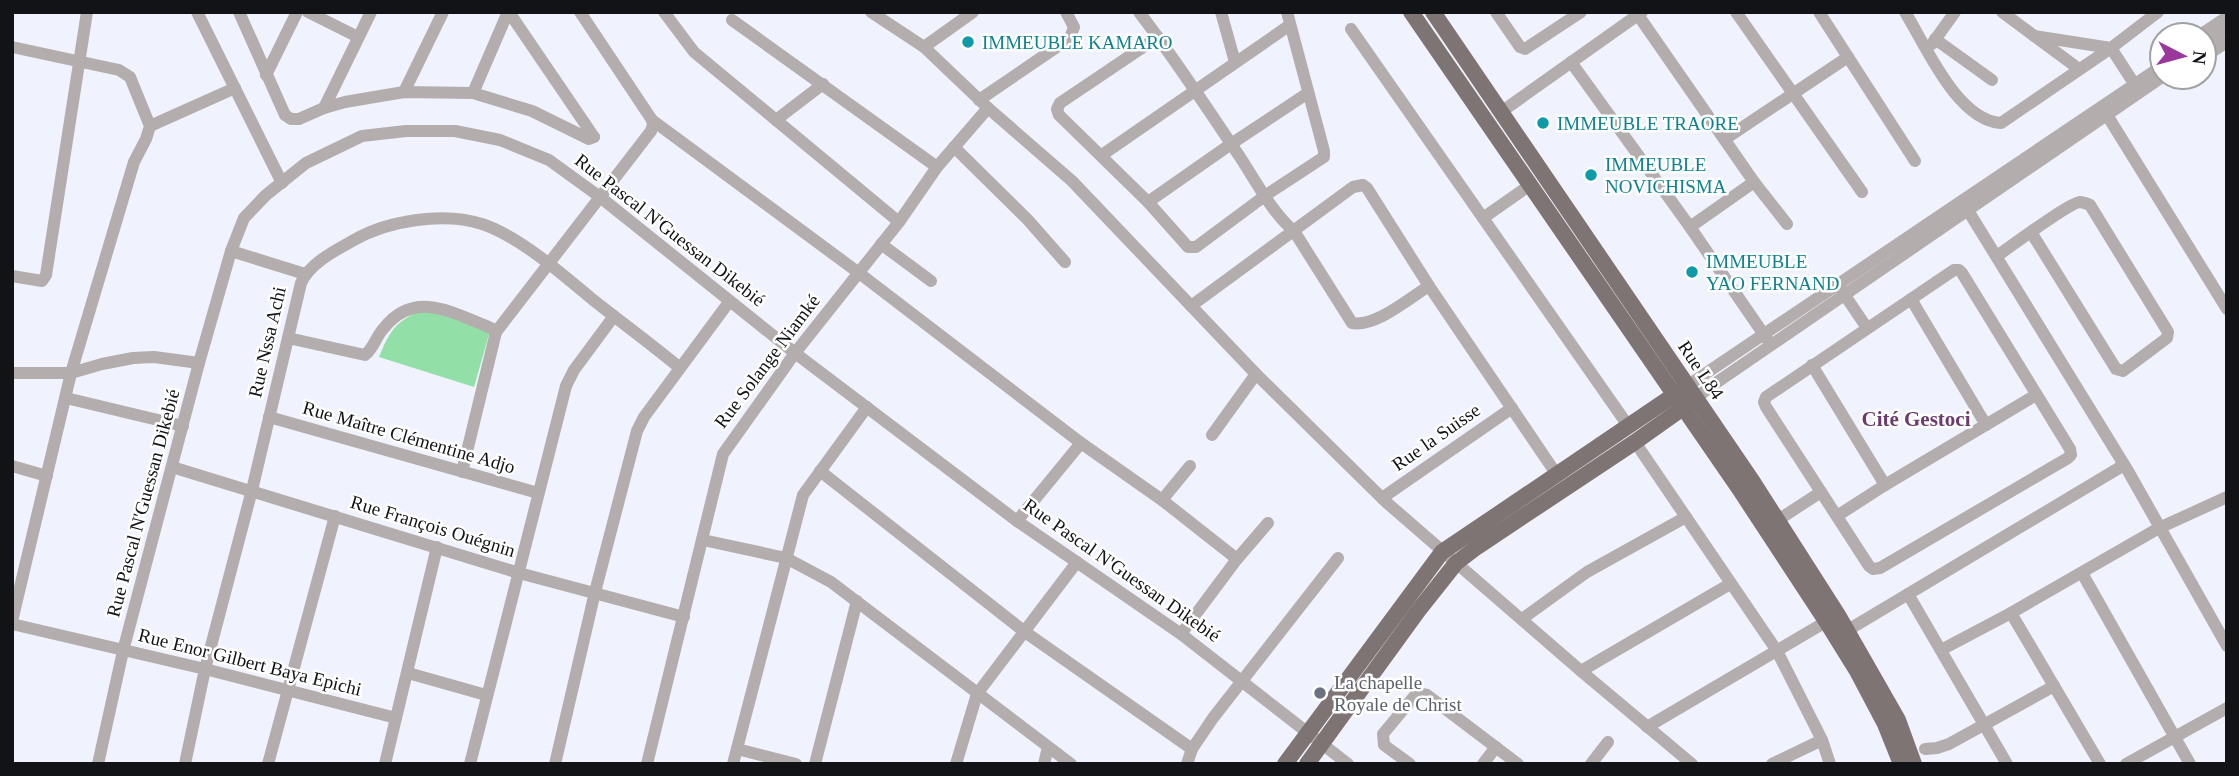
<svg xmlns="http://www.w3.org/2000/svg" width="2239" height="776" font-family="Georgia,serif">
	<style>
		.park { fill: #92dfa7 }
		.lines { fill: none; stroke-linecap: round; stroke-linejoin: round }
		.minor { stroke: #b3adad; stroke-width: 12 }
		.major { stroke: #7e7473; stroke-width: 16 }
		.culture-dot { fill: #0f9aa8; stroke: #fff; stroke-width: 2.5 }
		.worship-dot { fill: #6b7280; stroke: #fff; stroke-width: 2.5 }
		.labels { text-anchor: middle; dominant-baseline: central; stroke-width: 5; stroke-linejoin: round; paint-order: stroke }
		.culture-label { font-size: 19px; fill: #0d838f; stroke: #fff; text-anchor: start }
		.street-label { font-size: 19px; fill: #121316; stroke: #fff }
		.worship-label { font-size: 19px; fill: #5b616d; stroke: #fff; text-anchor: start }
		.neighbourhood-label { font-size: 21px; font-weight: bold; fill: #6c3b6d; stroke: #fff }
	</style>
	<rect width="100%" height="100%" fill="#f0f2fd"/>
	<!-- park -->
	<path class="park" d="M431 307 490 331 474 387 379 357C391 326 400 318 431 307Z"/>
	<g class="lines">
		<!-- minor -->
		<g class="minor">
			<path d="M197 12 282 183"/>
			<path d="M239 12 285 115 291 119H299L324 108 345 102 404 92 473 93 532 111 589 139 594 137"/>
			<path d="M308 12 358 37"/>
			<path d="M509 12 594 137"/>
			<path d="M580 12 652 120 859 273 1081 443 1162 500 1237 559"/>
			<path d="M664 12 694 52 899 222"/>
			<path d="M871 12 924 47 988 108 1072 181 1256 374 1386 502 1581 671 1692 764"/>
			<path d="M1139 12C1175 59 1207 108 1240 157 1255 180 1273 214 1294 231L1352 323C1376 327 1408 299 1429 286"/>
			<path d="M1221 12 1235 62"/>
			<path d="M1287 12 1324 151V157L1266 195 1196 247H1188L1148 202 1231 144 1308 93"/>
			<path d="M1496 12 1520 47 1525 49 1581 12"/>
			<path d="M1736 12 1862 192"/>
			<path d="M1819 12 1915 161"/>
			<path d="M1905 12C1926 46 1957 120 2001 123L2111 48 2158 12"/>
			<path d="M2002 12 2079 69"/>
			<path d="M1638 15 1754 182 1787 224"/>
			<path d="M732 20 937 167"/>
			<path d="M1351 29 1629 427"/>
			<path d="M2200 35 2227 17"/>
			<path d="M2034 36 2111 48 2135 85"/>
			<path d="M1935 39 1992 80"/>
			<path d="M2204 43 2227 28"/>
			<path d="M1932 44 1955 12"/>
			<path d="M12 47 119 70 130 77 150 126 146 139 134 162 71 373 12 621"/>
			<path d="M924 47 973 12"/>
			<path d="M2204 57 2227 42"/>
			<path d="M1571 62 1690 227 1769 342"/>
			<path d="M266 75 297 12"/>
			<path d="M404 92 443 12"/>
			<path d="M473 93 508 12"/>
			<path d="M979 100 1070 38 1074 27 1066 12"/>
			<path d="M324 108 371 12"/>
			<path d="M1501 112 1642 12"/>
			<path d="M2107 115 2227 309"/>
			<path d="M776 120 823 84"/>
			<path d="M150 126 235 88"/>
			<path d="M1725 139 1848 57"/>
			<path d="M954 147 1028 220 1065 262"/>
			<path d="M1102 155 1290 25"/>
			<path d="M1148 202 1059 115 1057 109 1060 103 1158 37"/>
			<path d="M1964 204 2128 471 2227 646"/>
			<path d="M1483 218 1530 185"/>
			<path d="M1690 227 1754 182"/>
			<path d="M881 244 931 281"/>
			<path d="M231 251 305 274"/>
			<path d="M1997 256C2010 247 2069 203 2080 202 2081 202 2089 204 2090 205L2168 332 2167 338 2123 371 2116 369 2031 232"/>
			<path d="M1954 270H1959L1962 273 2070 449 2071 455 2068 458 1880 568 1873 569 1869 566 1766 407 1764 402 1766 397Z"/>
			<path d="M12 276 42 281 46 275 87 12"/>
			<path d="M1842 291 1867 328"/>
			<path d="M1911 299 1986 425"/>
			<path d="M1191 306 1353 187 1363 185 1367 188 1429 286 1557 475"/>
			<path d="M288 338 365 355C374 348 376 336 384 328 415 289 453 313 491 328L496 332"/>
			<path d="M1812 365 1885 485"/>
			<path d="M12 373H71L102 364 133 358 154 357 199 363"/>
			<path d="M1687 386 2162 66"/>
			<path d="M66 398 183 426"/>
			<path d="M1695 399 1710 387 2162 77"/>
			<path d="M269 417 538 493"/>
			<path d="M1212 435 1256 374"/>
			<path d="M1635 442 1777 651 1822 740 1830 764"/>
			<path d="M12 466 47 476"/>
			<path d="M172 467 519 573 684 617"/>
			<path d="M820 471 1025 632 1192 749"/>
			<path d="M462 472 496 332 651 131 653 125 652 120"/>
			<path d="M1382 498 1512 408"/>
			<path d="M1162 500 1190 466"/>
			<path d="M1837 516 1885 485 2036 395"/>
			<path d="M1778 520 1821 492"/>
			<path d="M1017 521 1081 443"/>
			<path d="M703 540 786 558 831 582 1071 764"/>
			<path d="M2082 573 2190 764"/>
			<path d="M1908 594 2007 764"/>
			<path d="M2011 613 2100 764"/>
			<path d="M1522 619 1587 572 1686 517"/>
			<path d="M12 624 205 669 396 718"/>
			<path d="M1848 630 2124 465"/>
			<path d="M1181 634 1237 559 1268 523"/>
			<path d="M1941 650 2011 613 2159 528 2227 497"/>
			<path d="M1581 671 1730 584"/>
			<path d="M408 673 486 695"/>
			<path d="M1647 727 1834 617"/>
			<path d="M737 749 796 764"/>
			<path d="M1925 749 1937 748 1949 744 2054 686"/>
			<path d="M98 764 123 651 199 363 231 251 244 218 266 195 306 163 362 136 406 131H455L500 140 549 160 600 197 795 353 1017 521 1181 634 1348 764"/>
			<path d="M185 764 205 669 252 490 301 283C310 263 336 250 354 240 389 220 444 212 482 224 519 236 562 274 592 299 621 322 651 344 680 368"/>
			<path d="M268 764 335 516"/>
			<path d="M385 764 437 547"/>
			<path d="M470 764 566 386 574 370 614 316"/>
			<path d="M555 764 595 592 637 431 644 417 729 302"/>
			<path d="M647 764 723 454 795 353 899 222 937 167 988 108"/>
			<path d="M733 764 803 495 867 407"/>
			<path d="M815 764 857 601"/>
			<path d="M956 764 977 694 1077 562"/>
			<path d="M1044 764 1048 747"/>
			<path d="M1187 764 1192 749 1213 718 1338 558"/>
			<path d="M1410 764 1384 745 1383 734 1417 693 1427 695 1518 764"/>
			<path d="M1483 764 1496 747"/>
			<path d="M1591 764 1608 742"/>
			<path d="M1772 764 1822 740"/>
			<path d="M2126 764 2227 708"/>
		</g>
		<!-- major -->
		<g class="major">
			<path d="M1411 12 1740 490 1826 621 1857 671 1885 724 1901 764"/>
			<path d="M1433 12 1753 482 1838 615 1898 720 1914 764"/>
			<path d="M1285 764 1442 552 1683 389"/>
			<path d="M1307 764 1418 611 1456 563 1477 547 1635 442 1690 403"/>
		</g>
	</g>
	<!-- markers -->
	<g class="culture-dot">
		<circle cx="968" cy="42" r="7"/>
		<circle cx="1543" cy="123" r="7"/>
		<circle cx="1591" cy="175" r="7"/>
		<circle cx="1692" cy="272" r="7"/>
	</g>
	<circle class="worship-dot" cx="1320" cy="693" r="7"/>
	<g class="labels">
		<!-- culture labels -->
		<g class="culture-label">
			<text x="982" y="42">IMMEUBLE KAMARO</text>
			<text x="1557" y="123">IMMEUBLE TRAORE</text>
			<text x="1605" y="164">IMMEUBLE<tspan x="1605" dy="22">NOVICHISMA</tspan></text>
			<text x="1706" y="261">IMMEUBLE<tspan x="1706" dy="22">YAO FERNAND</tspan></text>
		</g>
		<!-- street labels -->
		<g class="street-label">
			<text transform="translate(670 230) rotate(38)">Rue Pascal N'Guessan Dikebié</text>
			<text transform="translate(267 342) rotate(-77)">Rue Nssa Achi</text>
			<text transform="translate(767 361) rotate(-53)">Rue Solange Niamké</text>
			<text transform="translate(1701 370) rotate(56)">Rue L84</text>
			<text transform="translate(409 437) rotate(16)">Rue Maître Clémentine Adjo</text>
			<text transform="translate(1436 437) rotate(-35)">Rue la Suisse</text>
			<text transform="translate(143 503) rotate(-75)">Rue Pascal N'Guessan Dikebié</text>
			<text transform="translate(433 526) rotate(17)">Rue François Ouégnin</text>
			<text transform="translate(1122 570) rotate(35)">Rue Pascal N'Guessan Dikebié</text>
			<text transform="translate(250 662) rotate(14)">Rue Enor Gilbert Baya Epichi</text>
		</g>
		<!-- worship labels -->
		<g class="worship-label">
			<text x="1334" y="682">La chapelle<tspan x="1334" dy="22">Royale de Christ</tspan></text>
		</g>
		<!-- neighbourhood labels -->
		<g class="neighbourhood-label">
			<text x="1916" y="419">Cité Gestoci</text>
		</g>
	</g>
	<!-- border -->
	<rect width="2239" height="776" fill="none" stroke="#121316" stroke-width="28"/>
	<!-- north arrow -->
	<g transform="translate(2183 56) rotate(96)"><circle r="33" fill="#ffffff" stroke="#a0a1a2" stroke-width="2"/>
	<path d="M0-5L12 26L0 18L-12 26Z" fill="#9a379d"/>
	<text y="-10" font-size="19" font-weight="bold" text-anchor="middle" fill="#121316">N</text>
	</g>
</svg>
